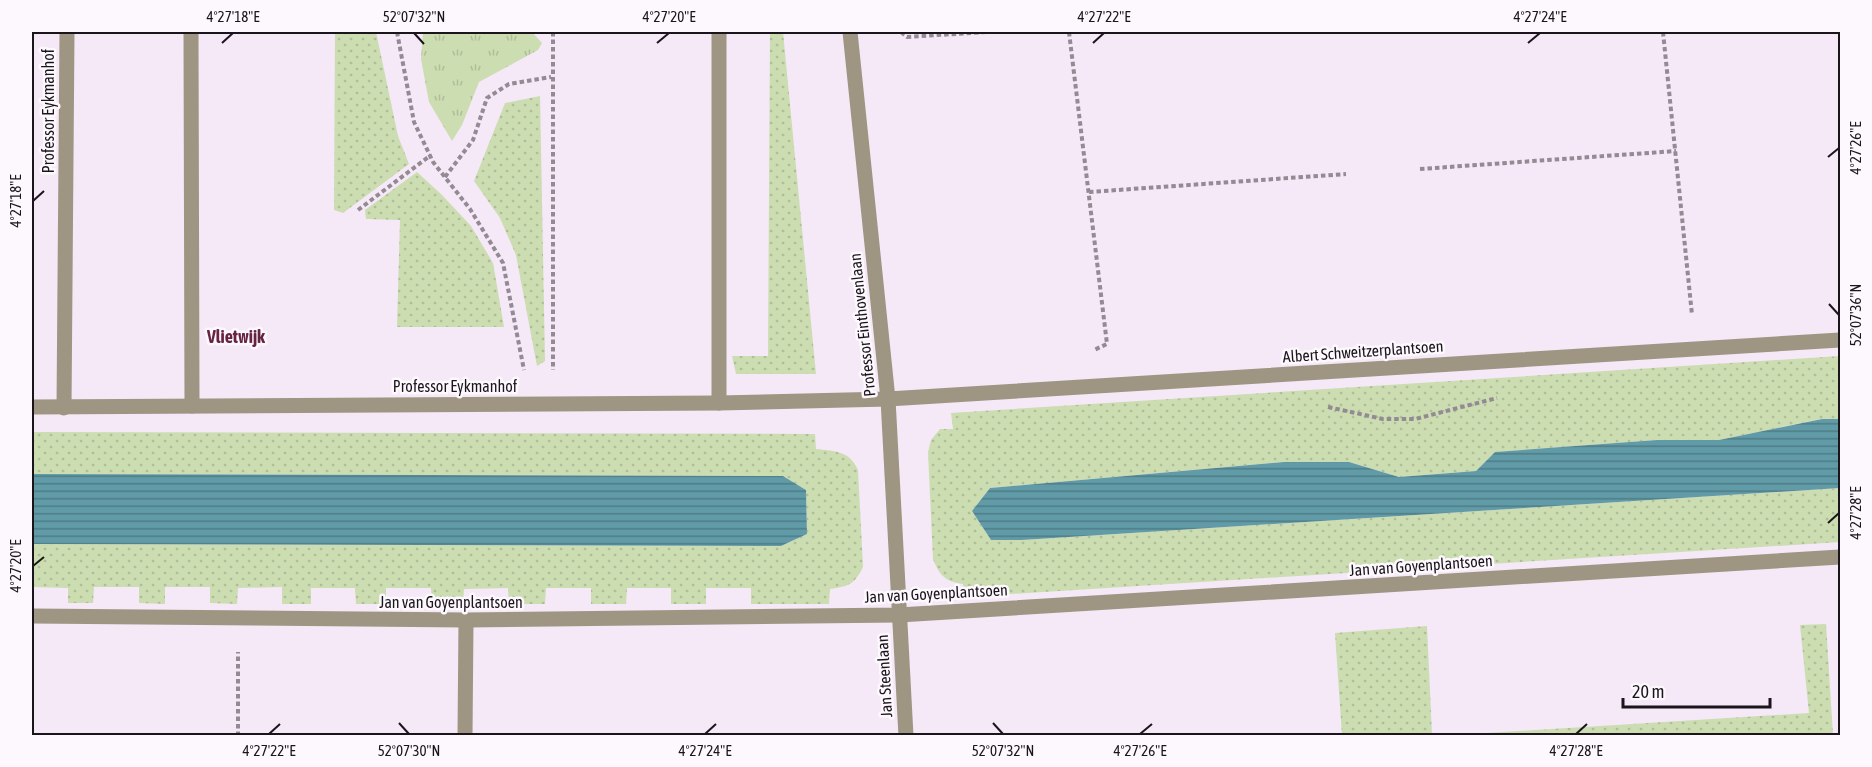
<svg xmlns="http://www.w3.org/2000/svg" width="1872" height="767" font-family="'Asap Condensed',sans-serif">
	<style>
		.grass { fill: url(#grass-dots) }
		.park { fill: url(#park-tufts) }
		.water { fill: url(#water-rules) }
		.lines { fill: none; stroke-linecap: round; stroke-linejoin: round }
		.path { stroke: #938a94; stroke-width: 4; stroke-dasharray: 4.5 3; stroke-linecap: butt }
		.minor { stroke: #9e9582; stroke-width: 15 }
		.ticks { fill: none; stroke: #19151a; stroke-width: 2 }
		.labels { text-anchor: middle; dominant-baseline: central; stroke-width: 5; stroke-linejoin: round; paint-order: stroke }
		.street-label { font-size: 16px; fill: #19151a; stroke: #fdf8fe }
		.neighbourhood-label { font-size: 18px; font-weight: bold; fill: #662442; stroke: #fdf8fe }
		.neatline { fill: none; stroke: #19151a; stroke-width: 2 }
		.ticks-label { font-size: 15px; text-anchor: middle; fill: #19151a }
	</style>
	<defs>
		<pattern id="grass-dots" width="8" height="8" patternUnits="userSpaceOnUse" patternTransform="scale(1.5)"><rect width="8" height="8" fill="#ccddb1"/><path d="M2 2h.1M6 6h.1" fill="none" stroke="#afbd98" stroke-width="1.8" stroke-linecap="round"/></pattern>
		<pattern id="park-tufts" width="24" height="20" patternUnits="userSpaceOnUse" patternTransform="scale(1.5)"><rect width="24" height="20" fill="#ccddb1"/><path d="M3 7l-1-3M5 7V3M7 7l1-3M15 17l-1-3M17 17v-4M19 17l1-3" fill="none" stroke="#afbd98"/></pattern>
		<pattern id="water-rules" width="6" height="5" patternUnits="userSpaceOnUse" patternTransform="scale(1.5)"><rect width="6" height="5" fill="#609ba7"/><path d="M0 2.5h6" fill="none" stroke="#4e7d87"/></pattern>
	</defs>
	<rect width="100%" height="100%" fill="#f5e8f7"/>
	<!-- grass -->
	<g class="grass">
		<path d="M335 32H376L398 136 409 164 343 213 334 210Z"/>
		<path d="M770 32H783L816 374H736L732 356H768Z"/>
		<path d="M540 96 545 361 537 366 516 255 500 218 474 181 505 103Z"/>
		<path d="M417 172 442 195 471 226 493 263 504 327H397L400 220 366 219 365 210Z"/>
		<path d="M1840 356V419H1821L1719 440H1657L1495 452 1476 471 1399 477 1349 462H1284L990 488 972 511 991 540H1022L1840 488V542L963 597V584C946 582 939 575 933 559L928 452 931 440 940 429H953L951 413Z"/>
		<path d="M32 432 815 434 816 449C835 451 850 451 858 470L863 567C854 585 849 586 830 589L829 604H751V588H706V604H671V588H627L626 604H591V588H546L545 604H509L508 588 464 589 463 604 432 603 431 588H386V604H356L355 588H311V604H282V587L238 588 237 604 210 603V587H165V604L139 603V587H94L93 603H68V588L32 587V544L781 546 807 534 806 490 783 476 32 474Z"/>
		<path d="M1826 624 1833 735H1454L1809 713 1800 625Z"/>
		<path d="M1427 626 1432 735H1342L1335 633Z"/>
	</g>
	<!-- park -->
	<path class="park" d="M423 32H532L542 43 538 50 479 82 462 125 452 141 429 102 421 59Z"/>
	<!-- water -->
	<g class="water">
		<path d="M1822 419H1840V488L1022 540H991L972 511 990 488 1284 462H1349L1399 477 1476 471 1495 452 1657 440H1719Z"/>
		<path d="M32 474 783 476 806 490 807 534 781 546 32 544Z"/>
	</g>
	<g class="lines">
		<!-- path -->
		<g class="path">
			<path d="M397 32 414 122 433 162 470 209 503 263 524 370"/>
			<path d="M553 32V370"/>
			<path d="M901 32 907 37 986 32"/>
			<path d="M1069 32 1107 344 1094 350"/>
			<path d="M1663 32 1692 315"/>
			<path d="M1420 169 1676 151"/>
			<path d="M445 177 473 140 487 98 509 84 551 77"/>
			<path d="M1089 192 1346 174"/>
			<path d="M358 210 431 155"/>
			<path d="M1328 407 1383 419H1415L1497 398"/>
			<path d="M238 736V652"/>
		</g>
		<!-- minor -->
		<g class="minor">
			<path d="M191 32 192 406"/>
			<path d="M850 32 888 399 906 736"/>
			<path d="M719 403V32"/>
			<path d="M32 407 719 403 888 399 1840 340"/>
			<path d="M64 408 67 32"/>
			<path d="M32 616 466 620 899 615 1840 557"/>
			<path d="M465 736 466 620"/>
		</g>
	</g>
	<!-- ticks -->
	<path class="ticks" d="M414 33 424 44M222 43 233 33M657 43 669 33M1093 43 1104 33M1528 43 1540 33M1828 157 1839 148M33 201 44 191M1829 304 1839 315M1828 523 1839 513M33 566 44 557M399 723 409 734M993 723 1003 734M269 734 280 724M705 734 716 724M1140 734 1152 724M1576 734 1587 724"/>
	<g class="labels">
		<!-- street labels -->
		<g class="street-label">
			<text transform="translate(48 111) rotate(-90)">Professor Eykmanhof</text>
			<text transform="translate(862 325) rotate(-96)">Professor Einthovenlaan</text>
			<text transform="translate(1363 351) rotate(-4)">Albert Schweitzerplantsoen</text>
			<text x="455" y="386">Professor Eykmanhof</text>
			<text transform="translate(1421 565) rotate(-4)">Jan van Goyenplantsoen</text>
			<text transform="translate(936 593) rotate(-3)">Jan van Goyenplantsoen</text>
			<text x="451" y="602">Jan van Goyenplantsoen</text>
			<text transform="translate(884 676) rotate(-93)">Jan Steenlaan</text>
		</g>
		<!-- neighbourhood labels -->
		<g class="neighbourhood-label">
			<text x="236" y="336">Vlietwijk</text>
		</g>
	</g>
	<!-- border -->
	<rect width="1872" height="767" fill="none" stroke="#fdf8fe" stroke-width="66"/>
	<!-- scale -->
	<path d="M1623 698v9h147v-9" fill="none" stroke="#19151a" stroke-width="3"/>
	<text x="1632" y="698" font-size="18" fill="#19151a" stroke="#fdf8fe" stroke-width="4.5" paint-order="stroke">20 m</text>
	<rect x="33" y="33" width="1806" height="701" class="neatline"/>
	<g class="ticks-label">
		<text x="233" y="22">4°27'18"E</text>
		<text x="414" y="22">52°07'32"N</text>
		<text x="669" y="22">4°27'20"E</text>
		<text x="1104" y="22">4°27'22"E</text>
		<text x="1540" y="22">4°27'24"E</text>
		<text transform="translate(1856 148) rotate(-90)" y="5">4°27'26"E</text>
		<text transform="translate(16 201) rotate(-90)" y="5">4°27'18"E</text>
		<text transform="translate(1856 315) rotate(-90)" y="5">52°07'36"N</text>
		<text transform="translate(1856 513) rotate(-90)" y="5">4°27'28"E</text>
		<text transform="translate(16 566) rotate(-90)" y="5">4°27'20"E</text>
		<text x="269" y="756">4°27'22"E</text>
		<text x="409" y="756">52°07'30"N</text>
		<text x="705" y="756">4°27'24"E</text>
		<text x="1003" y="756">52°07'32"N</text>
		<text x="1140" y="756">4°27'26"E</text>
		<text x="1576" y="756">4°27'28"E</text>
	</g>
</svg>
